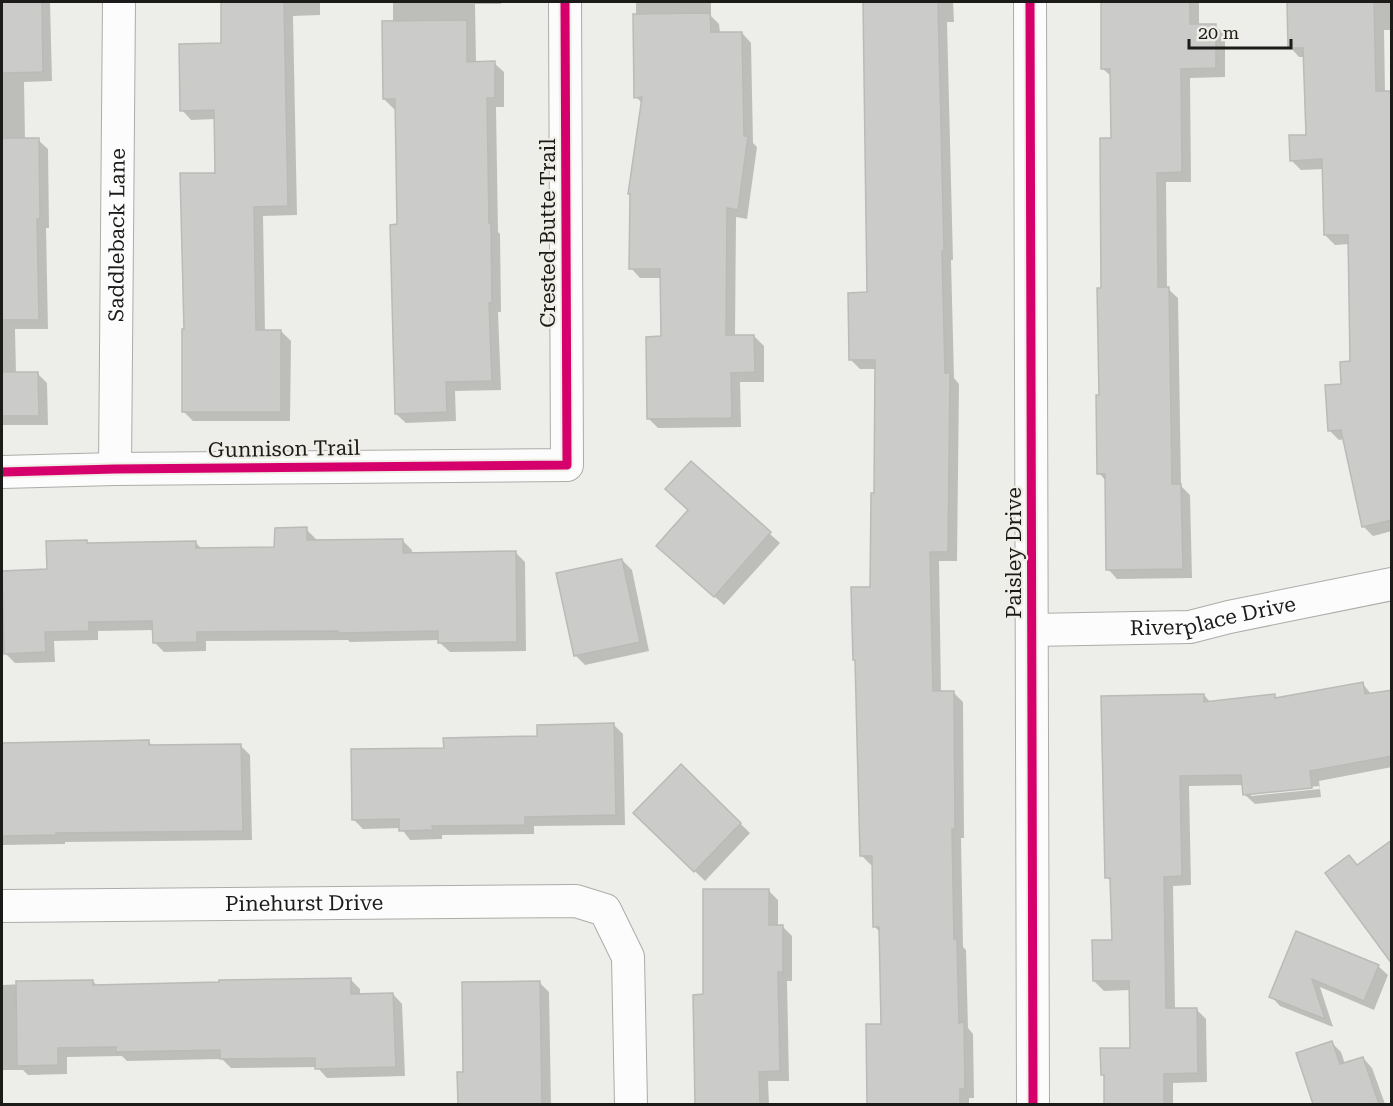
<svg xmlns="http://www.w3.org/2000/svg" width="1393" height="1106" font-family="'Roboto Serif',serif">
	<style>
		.shadow { fill: #0003; fill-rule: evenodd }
		.building { fill: #cbcbc9; stroke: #babab8; stroke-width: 1.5 }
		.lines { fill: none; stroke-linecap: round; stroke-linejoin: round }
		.minor-casing { stroke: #adaca9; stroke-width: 34 }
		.minor { stroke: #fcfcfc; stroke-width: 32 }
		.cycleway-casing { stroke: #efeee7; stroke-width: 13 }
		.cycleway { stroke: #d6006c; stroke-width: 9 }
		.labels { text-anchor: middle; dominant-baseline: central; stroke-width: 4.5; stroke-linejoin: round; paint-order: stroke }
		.street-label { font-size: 21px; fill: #1c1b19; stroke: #efeee7 }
	</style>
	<rect width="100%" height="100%" fill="#edede9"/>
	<!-- shadow -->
	<g class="shadow">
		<path d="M2 2H50L52 81 24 82 25 140H38L48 149 49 228H46L48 329H15L16 374 37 373 47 383 48 425H2Z"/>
		<path d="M222 2H320V15L293 16 297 215 263 216 265 331H281L291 341 290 421H193L183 411 185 331 216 174 215 119 191 120 182 110 223 45Z"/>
		<path d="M393 2H501V4H475L476 63H494L504 72V107H496L498 232 500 234 501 312H498L501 390 455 391 456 421 406 423 396 414 398 226 397 109H394L384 99 393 22Z"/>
		<path d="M636 2H711V16L719 24 720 33H742L751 43 753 143 757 147 747 219 736 217 735 337 754 336 764 346V382H740L741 427 658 428 649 419 662 338V278H640L631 268 643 104 636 97Z"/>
		<path d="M863 2H953L954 22H947L953 260H951L954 378 959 384 957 561H939L941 692H953L963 702 964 838H961L963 947 966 950 968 1028 973 1034 974 1098H969V1104H867L869 1103 883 1025 881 933 875 927 874 865H871L861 855 857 663 854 660 871 588 875 495 877 369H860L851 360 868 294Z"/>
		<path d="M1103 2H1199V25H1215L1225 35V77L1190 78 1191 182H1166L1167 288 1178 298 1181 486 1190 495 1192 578 1117 579 1108 569 1106 481 1099 473 1103 290 1113 139 1112 77 1103 69Z"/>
		<path d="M1289 2H1392V30H1384L1385 92H1392V531L1373 536 1363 526 1344 439 1339 440 1329 430 1351 363 1349 244 1335 245 1325 235 1324 169 1301 170 1291 160 1307 136 1305 57H1299L1290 47Z"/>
		<path d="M691 463 780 543 724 605 668 555 689 510Z"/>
		<path d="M306 529 316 539V542L402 540 412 550V554L515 552 525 562 526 651 450 652 440 643V640L350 642 348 640 206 641V651L164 652 154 642V630L98 631V640L54 641 55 662 15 663 5 653H2V572L48 571 86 541 89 544 195 542 202 549H276Z"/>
		<path d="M622 560 632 570 649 651 585 665 575 655Z"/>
		<path d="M1362 683 1372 695 1392 691V767L1319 781 1321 797 1255 804 1245 795 1244 785 1189 786 1191 885 1173 886 1175 1010 1196 1009 1206 1019 1207 1082 1173 1083V1104H1106L1105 1077 1102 1074 1131 1049 1130 990 1104 991 1094 981 1113 942 1112 882 1107 877 1204 695 1211 703 1275 696 1278 699ZM1319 786 1320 789 1251 796V793Z"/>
		<path d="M614 725 623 734 625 825 534 826V834L442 835V839L410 840 401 828 363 829 353 819 445 749 538 738Z"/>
		<path d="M149 742 153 747 240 745 250 755 252 840 65 842V844L2 845V745Z"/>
		<path d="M681 766 750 833 705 881 635 813Z"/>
		<path d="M768 890 778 900V926H782L792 936V981H787L789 1081H768L769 1104H696L694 996H705Z"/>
		<path d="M1297 933 1378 966 1388 975 1374 1010 1320 987 1333 1027 1280 1006 1271 996Z"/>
		<path d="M351 980 360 989V995L393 994 402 1004 405 1076 327 1078 317 1067 231 1068 222 1059 127 1061 122 1056 67 1057V1074L28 1075 23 1070H2V985L93 981 97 986Z"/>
		<path d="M539 982 549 992 551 1104H459V1073H465Z"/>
		<path d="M1332 1043 1341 1052 1345 1064 1363 1058 1372 1068 1385 1104H1314L1297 1054Z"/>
	</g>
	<!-- building -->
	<g class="building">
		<path d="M2 2H42L43 72 2 73Z"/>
		<path d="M221 2H284L288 206 254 207 256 330H281V412H182V329H184L180 173H215L214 110 180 111 179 44 221 43Z"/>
		<path d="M863 2H938L944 251H942L945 373H950L948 552H930L933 691H954L955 829H952L954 939H957L959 1023 964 1022 965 1089H960V1104H867L866 1024H881L879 927H873L872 856H860L855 660H853L851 587H870L871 493H874L875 360H849L848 293 867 292Z"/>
		<path d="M1101 2H1190V24H1216V68L1181 69 1182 172 1157 173 1158 287H1169L1172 484H1181L1183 569 1106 570 1105 474H1097L1096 395H1099L1097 288H1101L1100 138H1111L1110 69H1101Z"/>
		<path d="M1287 2H1374L1376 91H1392V520L1362 527 1341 430 1328 431 1325 385 1341 384 1340 362 1350 361 1348 235H1324L1322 159 1290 161 1289 135H1306L1303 48H1288Z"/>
		<path d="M710 13 711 32H742L744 136H748L738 210 727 208 726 335H754L755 372 731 373 732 418 647 419 646 337 661 336 660 269H629L630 194H628L642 97 634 98 633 14Z"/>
		<path d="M467 20V62L495 61V98H487L489 223H491L492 303H489L492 381 446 382 447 412 395 414 390 225 397 224 395 99H383L382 21Z"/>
		<path d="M2 138H39L40 219H37L39 320H2Z"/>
		<path d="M2 372H38L39 416H2Z"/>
		<path d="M691 461 771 532 714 597 656 546 688 510 665 489Z"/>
		<path d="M307 527V540L403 539V553L516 551 517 642 438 643V631L338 633V631L197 632V642L153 643 152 621 89 622V631L45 632 46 652 4 654 2 571 47 569 46 541 87 540V543L196 541V548L274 547 275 528Z"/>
		<path d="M622 559 640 642 574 656 556 573Z"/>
		<path d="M1363 682 1365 694 1392 690V756L1310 771 1312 788 1243 795 1241 775 1180 776 1182 876 1164 877 1166 1008H1197L1198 1073 1164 1074V1104H1104V1075H1101L1100 1048H1130L1129 981H1093L1092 940H1112L1110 878H1105L1101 696 1204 694V702L1275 694V698Z"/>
		<path d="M614 723 616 815 525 817V825L432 826 433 830 399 831V819L352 820 351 749 444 748 443 738 537 736V725Z"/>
		<path d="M149 740V745L241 744 243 831 56 833V835L2 836V743Z"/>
		<path d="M681 764 741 823 694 872 633 813Z"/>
		<path d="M1392 840V964L1325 873 1349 855 1357 865Z"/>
		<path d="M703 889H769V925H783V972H778L780 1071 759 1072 760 1104H695L693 995 703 994Z"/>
		<path d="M1296 931 1379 965 1364 1001 1312 979 1325 1019 1269 997Z"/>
		<path d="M351 978V994L393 993 396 1067 315 1069V1058L220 1059V1050L116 1052V1047L58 1048V1065L17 1066 16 981 93 980V985L219 982V980Z"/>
		<path d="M540 981 542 1104H458L457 1072H463L462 982Z"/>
		<path d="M1332 1041 1340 1064 1363 1057 1379 1104H1313L1296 1053Z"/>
	</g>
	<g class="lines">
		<defs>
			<g id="minor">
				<path d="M1030 2 1033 1104"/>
				<path id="s1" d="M115 469 119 2"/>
				<path d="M2 472 115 469 567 465 565 2"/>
				<path id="s2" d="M1032 630 1190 627 1229 617 1392 584"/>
				<path id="s3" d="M2 906 576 901 605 910 628 957 631 1104"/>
			</g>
		</defs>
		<!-- minor casing -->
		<use href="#minor" class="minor-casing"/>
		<!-- minor -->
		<use href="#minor" class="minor"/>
		<defs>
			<g id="cycleway">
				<path d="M1030 2 1033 1104"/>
				<path d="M2 472 115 469 567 465 565 2"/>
			</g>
		</defs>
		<!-- cycleway casing -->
		<use href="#cycleway" class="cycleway-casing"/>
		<!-- cycleway -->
		<use href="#cycleway" class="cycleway"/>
	</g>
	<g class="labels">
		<!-- street labels -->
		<g class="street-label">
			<text transform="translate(548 233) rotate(-90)">Crested Butte Trail</text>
			<text stroke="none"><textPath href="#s1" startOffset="234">Saddleback Lane</textPath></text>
			<text transform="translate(284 449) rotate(-1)">Gunnison Trail</text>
			<text transform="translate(1014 553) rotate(-90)">Paisley Drive</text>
			<text stroke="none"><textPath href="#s2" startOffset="182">Riverplace Drive</textPath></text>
			<text stroke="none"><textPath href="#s3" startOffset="302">Pinehurst Drive</textPath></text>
		</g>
	</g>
	<!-- border -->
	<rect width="1393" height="1106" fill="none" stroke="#1c1b19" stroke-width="6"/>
	<!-- scale -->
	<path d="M1189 39v9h102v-9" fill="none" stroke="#1c1b19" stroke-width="3"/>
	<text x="1198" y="39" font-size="18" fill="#1c1b19" stroke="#efeee7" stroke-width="4.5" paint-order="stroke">20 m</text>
</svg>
